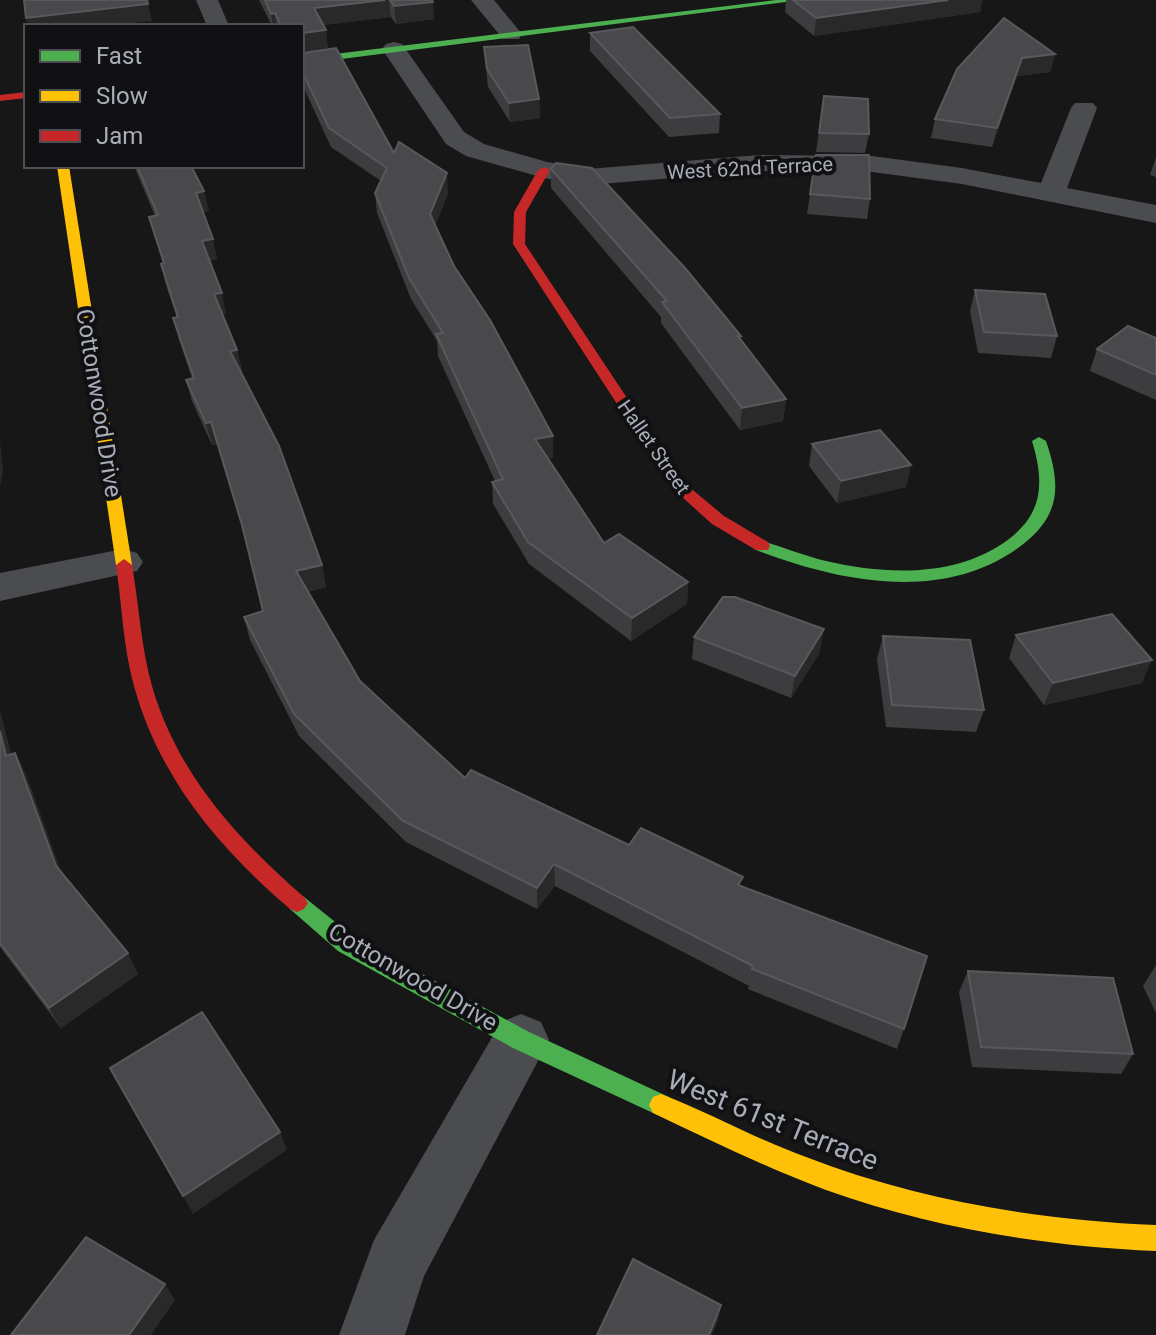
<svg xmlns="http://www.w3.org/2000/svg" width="1156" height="1335" font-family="Roboto,sans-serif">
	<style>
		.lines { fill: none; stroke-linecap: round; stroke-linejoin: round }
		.street { fill: #4b4c50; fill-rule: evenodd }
		.fast { fill: #4caf50; fill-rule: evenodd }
		.slow { fill: #ffc107; fill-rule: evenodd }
		.jam { fill: #c62828; fill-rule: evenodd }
		.wall { fill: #3d3d3f }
		.shaded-wall { fill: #29292a }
		.building { fill: #49494c; stroke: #58595d; stroke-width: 2 }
		.labels { text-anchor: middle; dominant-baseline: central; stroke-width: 8; stroke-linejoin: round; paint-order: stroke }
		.far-street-label { font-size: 20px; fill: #a8adb8; stroke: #111113 }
		.street-label { font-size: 24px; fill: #a8adb8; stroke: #111113 }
		.near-street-label { font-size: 28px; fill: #a8adb8; stroke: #111113 }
	</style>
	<rect width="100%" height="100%" fill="#171717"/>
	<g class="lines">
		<!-- street -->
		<g class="street">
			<path d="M196 0H218L229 26H207Z"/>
			<path d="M471 0H494L522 34 519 39H503Z"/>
			<path d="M394 42 402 44 464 132 484 144 547 162 588 169 759 155 872 156 962 168 1041 183 1071 108 1075 103H1093L1097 108 1067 188 1156 205V223L962 184 872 172 759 171 588 185 544 178 466 156 446 144 382 49 386 44Z"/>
			<path d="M123 549 137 553 143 562 137 571 0 601V573Z"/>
			<path d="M521 1014 541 1022 549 1040 424 1276 405 1335H339L374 1240 501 1022Z"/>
		</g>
		<!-- fast -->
		<g class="fast">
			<path d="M776 0H802L302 64V58Z"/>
			<path d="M1039 437 1046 441C1061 485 1061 515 1022 545 945 604 839 582 756 550L754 546 762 541C784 547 804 556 826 561 887 575 957 578 1009 539 1044 512 1044 481 1032 441Z"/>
			<path d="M297 894 304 897 354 937 529 1032 669 1097 673 1105 669 1113 661 1116 653 1113 513 1048 338 951 290 909 286 903 290 897Z"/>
		</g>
		<!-- slow -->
		<g class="slow">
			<path d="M57 166H69L132 565 124 571 116 565Z"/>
			<path d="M661 1094C710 1113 756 1139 806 1157 917 1200 1037 1220 1156 1225V1251C1044 1246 932 1228 826 1190 767 1168 710 1140 653 1113L649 1105 653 1097Z"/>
		</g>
		<!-- jam -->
		<g class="jam">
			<path d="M26 92V98L0 101V95Z"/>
			<path d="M544 167 550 170 526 212 525 244 682 481 724 516 768 542 770 546 768 550H756L712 524 671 487 513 244 514 212 538 170Z"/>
			<path d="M124 559 132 565C139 605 141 647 152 686 177 773 237 839 304 897L308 903 304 909 297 912 290 909C220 849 159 778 134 686 123 647 122 605 116 565Z"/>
		</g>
	</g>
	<!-- wall -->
	<g class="wall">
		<path d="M259 0H432L434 19 396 24 391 17 323 25 328 48 302 26H272Z"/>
		<path d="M786 0H982L980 12 814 36 785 12Z"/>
		<path d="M590 33 720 114 719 133 669 137 590 51Z"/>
		<path d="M484 47 539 99 540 118 510 122 488 87Z"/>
		<path d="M302 53 394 153 448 193 435 226 454 266 553 458 548 459 604 543 688 582 687 604 631 641 529 564 493 504 492 482 495 481 438 356 437 341 411 299 377 213 375 193 381 181 331 147 302 84Z"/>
		<path d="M1055 54 1050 72 1017 76 992 147 931 138 935 119Z"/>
		<path d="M824 96 869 134 865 153 816 152Z"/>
		<path d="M816 155 870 199 867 219 807 214Z"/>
		<path d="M1156 157V177L1150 175Z"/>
		<path d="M134 166H191L209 211 203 212 217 259 209 261 226 314H222L237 350 242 371 241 372 322 565 326 587 308 592 360 681 465 778 629 845 742 886 904 1029 897 1049 748 989 749 986 555 886 537 909 406 842 299 736 250 640 244 617 263 611 248 547 217 444 212 445 192 401 186 380 192 378 179 340 173 318H177L166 285 161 264 163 263 149 217 155 216Z"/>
		<path d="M551 169 741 336 740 340 786 399 783 421 740 430 661 323V317L551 188Z"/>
		<path d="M975 290 1057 336 1051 358 978 353 970 311Z"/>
		<path d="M1156 338V400L1090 371 1097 349Z"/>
		<path d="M812 444 911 465 906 487 837 503 809 466Z"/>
		<path d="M1016 635 1142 683 1044 705 1009 658Z"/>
		<path d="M883 636 984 710 976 732 886 727 877 659Z"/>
		<path d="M694 637 820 652 791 698 692 659Z"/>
		<path d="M0 712 11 754 15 753 26 775 61 872 138 974 61 1028 0 947Z"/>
		<path d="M1156 965V1013L1143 986Z"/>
		<path d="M968 971 1133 1054 1121 1074 972 1067 959 992Z"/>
	</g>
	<!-- shaded-wall -->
	<g class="shaded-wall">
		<path d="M389 0 391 17 316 26 314 8Z"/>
		<path d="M948 0H982L980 12 814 36 816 18Z"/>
		<path d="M433 2 434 19 396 24 394 6Z"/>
		<path d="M148 4 152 21 108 26H28L26 18Z"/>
		<path d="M275 13 277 26H273L271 14Z"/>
		<path d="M326 30 328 48 302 52V33Z"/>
		<path d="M1055 54 1050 72 1017 76 992 147 997 128 1022 58Z"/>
		<path d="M539 99 540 118 510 122 509 103Z"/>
		<path d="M447 173 448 193 432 234 430 214Z"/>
		<path d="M204 191 209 211 200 213 196 193Z"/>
		<path d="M213 239 217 259 206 261 202 241Z"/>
		<path d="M222 293 226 314 219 315 214 294Z"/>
		<path d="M237 350 242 371 235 373 230 351Z"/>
		<path d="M786 399 783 421 740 430 742 408Z"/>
		<path d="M211 422 217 444 212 445 206 423Z"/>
		<path d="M553 436V458L535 461V439Z"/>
		<path d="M0 440 3 471 0 487Z"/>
		<path d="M911 465 906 487 837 503 841 481Z"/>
		<path d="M322 565 326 587 301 593 296 571Z"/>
		<path d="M688 582 687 604 631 641 632 618Z"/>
		<path d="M824 629 820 652 791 698 795 676Z"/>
		<path d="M1152 660 1142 683 1044 705 1053 683Z"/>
		<path d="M0 712 17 778 6 756 0 731Z"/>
		<path d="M15 753 26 775 66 887 56 866Z"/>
		<path d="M554 864 555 886 537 909V888Z"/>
		<path d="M128 953 138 974 61 1028 49 1008Z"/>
		<path d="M280 1132 287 1150 193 1214 183 1196Z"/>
		<path d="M165 1284 175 1300 151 1335H129Z"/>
		<path d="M721 1305 718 1321 712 1335H709Z"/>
	</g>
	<!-- building -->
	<g class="building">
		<path d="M24 0H147L148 4 26 18Z"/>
		<path d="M265 0H385L314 8 326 30 302 33V26H281L275 13 271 14Z"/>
		<path d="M390 0H432L433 2 394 6Z"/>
		<path d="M793 0H948L816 18Z"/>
		<path d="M1004 18 1055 54 1022 58 997 128 935 119 957 69Z"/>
		<path d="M633 27 720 114 670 118 590 33Z"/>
		<path d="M528 45 539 99 509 103 487 69 484 47Z"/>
		<path d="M336 48 394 153 399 142 447 173 430 214 454 266 490 320 553 436 535 439 604 543 619 534 688 582 632 618 528 542 492 482 503 479 436 334 443 333 409 278 375 193 387 168 329 128 302 71V53Z"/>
		<path d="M824 96 868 99 869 134 819 133Z"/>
		<path d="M816 155H869L870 199 810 194Z"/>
		<path d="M556 163 592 168 685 268 741 336H738L786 399 742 408 662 302 667 301 551 169Z"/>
		<path d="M137 166H191L204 191 196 193 213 239 202 241 222 293 214 294 237 350 230 351 279 446 322 565 296 571 360 681 465 778 471 770 629 845 641 828 743 877 738 885 927 956 904 1029 752 969 753 966 554 864 537 888 403 821 294 714 244 617 263 611 242 525 211 422 206 423 186 380 194 378 173 318 178 317 161 264 164 263 149 217 158 215Z"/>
		<path d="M975 290 1045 294 1057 336 984 332Z"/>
		<path d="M1128 326 1156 338V375L1097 349Z"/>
		<path d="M880 430 911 465 841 481 812 444Z"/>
		<path d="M723 597H735L824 629 795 676 694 637Z"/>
		<path d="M1112 614 1152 660 1053 683 1016 635Z"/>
		<path d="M883 636 970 640 984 710 892 705Z"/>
		<path d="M0 731 6 756 15 753 56 866 128 953 49 1008 0 943Z"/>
		<path d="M968 971 1113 978 1133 1054 981 1047Z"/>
		<path d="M202 1012 280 1132 183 1196 110 1068Z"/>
		<path d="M86 1237 165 1284 129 1335H11Z"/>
		<path d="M633 1259 721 1305 709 1335H597Z"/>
	</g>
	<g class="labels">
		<!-- far-street labels -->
		<g class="far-street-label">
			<text transform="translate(750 168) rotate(-3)">West 62nd Terrace</text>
			<text transform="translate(654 447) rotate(55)">Hallet Street</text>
		</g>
		<!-- street labels -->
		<g class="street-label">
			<text transform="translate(99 403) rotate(81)">Cottonwood Drive</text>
			<text transform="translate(413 977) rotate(30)">Cottonwood Drive</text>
		</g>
		<!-- near-street labels -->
		<g class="near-street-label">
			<text transform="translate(773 1120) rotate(22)">West 61st Terrace</text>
		</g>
	</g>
	<!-- legend -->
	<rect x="24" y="24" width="280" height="144" fill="#111113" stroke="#4d4f55" stroke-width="2"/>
	<rect x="40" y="50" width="40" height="12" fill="#4caf50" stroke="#4d4f55" stroke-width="2"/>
	<text x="96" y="64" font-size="24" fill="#a8adb8">Fast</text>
	<rect x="40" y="90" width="40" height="12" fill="#ffc107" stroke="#4d4f55" stroke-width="2"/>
	<text x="96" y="104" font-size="24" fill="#a8adb8">Slow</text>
	<rect x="40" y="130" width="40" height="12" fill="#c62828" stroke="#4d4f55" stroke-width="2"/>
	<text x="96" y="144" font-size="24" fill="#a8adb8">Jam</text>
</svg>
